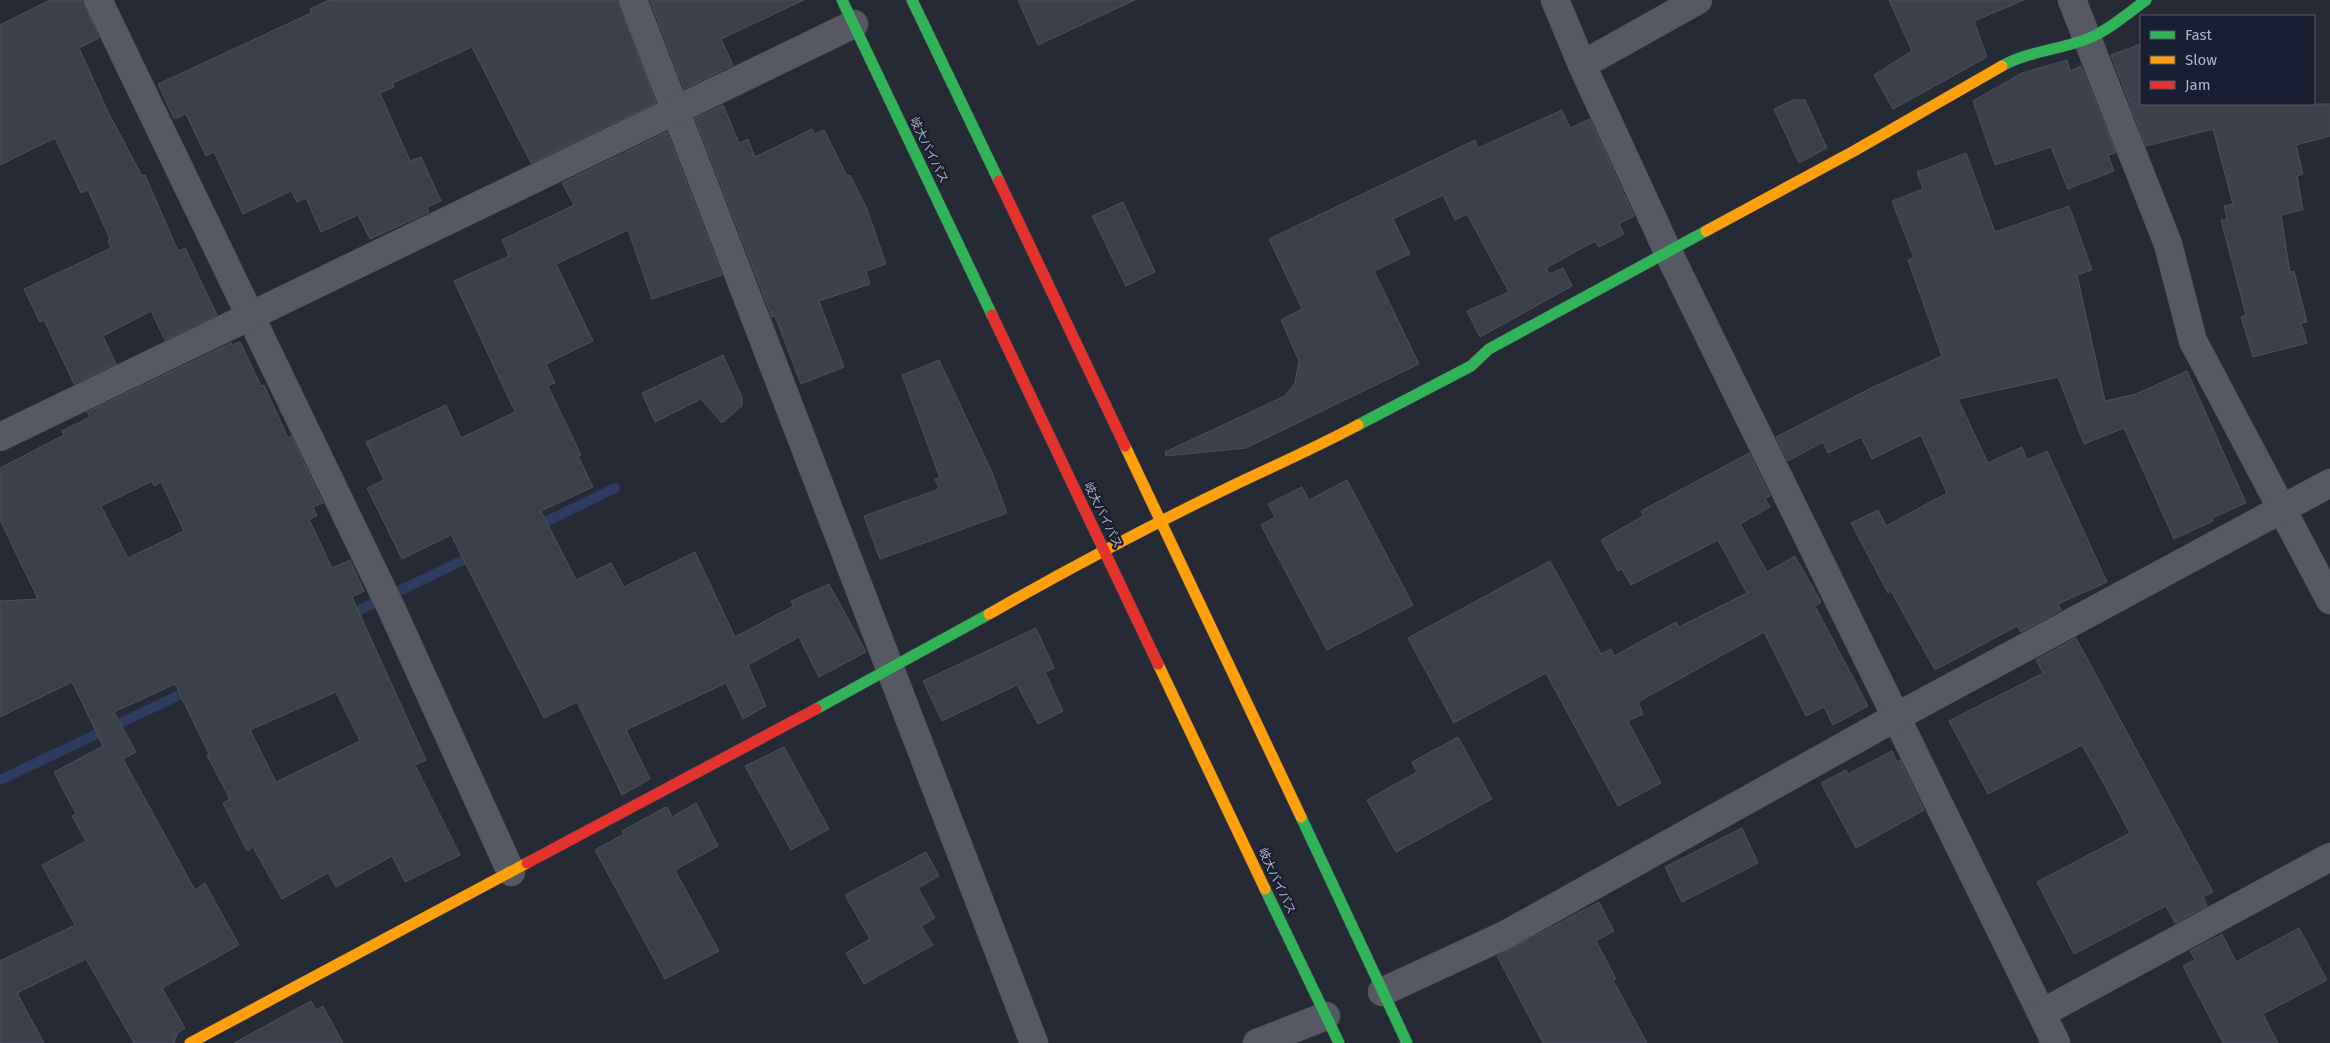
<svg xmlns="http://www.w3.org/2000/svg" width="2330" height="1043" font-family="'Fira Sans','Noto Sans JP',sans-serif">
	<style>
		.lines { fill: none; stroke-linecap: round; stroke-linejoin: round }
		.stream { stroke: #2e3c5e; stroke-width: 10 }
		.building { fill: #3d414b; stroke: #4d515e; fill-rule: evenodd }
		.street-casing { stroke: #42454e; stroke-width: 29 }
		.fast-casing { stroke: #42454e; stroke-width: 12 }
		.slow-casing { stroke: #42454e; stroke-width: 12 }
		.jam-casing { stroke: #42454e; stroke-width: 12 }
		.street { stroke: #565863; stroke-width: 28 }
		.fast { stroke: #30b455; stroke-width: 11 }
		.slow { stroke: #ff9f0a; stroke-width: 11 }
		.jam { stroke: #e5322d; stroke-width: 11 }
		.labels { text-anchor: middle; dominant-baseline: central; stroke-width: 4.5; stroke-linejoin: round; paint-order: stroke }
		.street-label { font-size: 12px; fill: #aeb4c8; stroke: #191f30 }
	</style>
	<rect width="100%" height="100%" fill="#252a35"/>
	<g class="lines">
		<!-- stream -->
		<g class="stream">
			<path d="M535 527 615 488"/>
			<path d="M347 616 476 554"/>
			<path d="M0 780 192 689"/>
		</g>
	</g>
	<!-- building -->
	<g class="building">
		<path d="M50 0H83L99 38 79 48 108 112 142 176 145 175 178 251 185 248 217 315 165 340 151 311 103 336 116 364 74 384 44 320 40 322 24 289 111 248 108 240 110 239 88 190 81 193 55 138 0 165V25Z"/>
		<path d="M329 0H618L656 103 531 163 472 47 393 83 394 87 380 93 410 161 421 157 441 201 427 207 429 212 370 239 358 215 321 232 306 198 297 202 291 191 243 214 214 152 206 156 186 114 174 119 158 84 311 13 310 9Z"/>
		<path d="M650 0H804L721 39 733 65 684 89Z"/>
		<path d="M1018 0H1135L1038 45Z"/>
		<path d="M1889 0H2024L1974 21 1987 57 1893 109 1874 75 1912 51Z"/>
		<path d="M2141 44V104H2330V136L2296 145 2303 174 2297 176 2303 210 2281 215 2290 272 2294 271 2307 322 2301 323 2307 343 2253 357 2241 317 2246 315 2221 220H2227L2224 206 2233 204 2213 129 2146 146 2111 55Z"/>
		<path d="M2067 60 2070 71 2081 66 2116 153 2108 155 2114 171 2068 189 2051 147 1995 165 1973 101 2022 73Z"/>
		<path d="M1793 100H1805L1827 148 1799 163 1774 109Z"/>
		<path d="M723 105 739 143 748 139 755 157 812 129 814 134 824 130 847 176 850 175 867 209 886 264 866 271 870 284 819 301 844 367 801 384 775 316 772 317 695 118Z"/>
		<path d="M1562 110 1570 128 1590 119 1634 216 1619 224 1624 234 1599 247 1595 241 1546 268 1549 274 1563 268 1572 286 1480 337 1467 311 1509 292 1467 214 1455 220 1443 195 1393 219 1410 254 1374 271 1419 364 1246 448 1166 456 1165 452 1285 396 1295 383 1299 361 1281 320 1302 309 1269 239 1475 140 1478 148Z"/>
		<path d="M667 132 722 275 652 299 628 230 556 264 593 341 546 364 555 383 548 386 581 455 578 456 593 487 541 511 576 580 611 563 624 587 695 552 735 637 793 606 791 601 829 584 866 652 819 677 799 637 748 665 766 706 743 719 726 683 626 730 650 779 622 795 577 702 544 718 451 535 402 559 367 488 384 480 366 442 446 405 461 438 515 412 454 281 509 256 502 240 574 205 562 183Z"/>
		<path d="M1966 153 1995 232 2069 206 2092 270 2077 275 2105 401 2136 394 2187 371 2246 503 2212 518 2213 521 2174 539 2124 428 2084 444 2058 377 1958 399 1988 463 2022 447 2027 460 2047 451 2107 582 2058 604 2061 610 2021 632 2017 626 1935 670 1891 591 1888 593 1851 523 1878 510 1886 526 1947 493 1921 435 1872 459 1861 437 1828 453 1823 442 1788 461 1776 437 1873 387 1942 356 1908 260 1914 258 1892 201 1923 189 1917 172Z"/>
		<path d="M1123 202 1155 272 1126 286 1092 216Z"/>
		<path d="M240 342 261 386 264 385 288 438 291 436 323 503 313 507 317 516 309 519 332 568 350 560 364 591 352 597 426 760 415 765 460 855 405 882 392 856 336 887 328 873 282 899 253 847 247 851 223 803 230 799 207 755 209 754 175 684 114 712 136 752 123 759 195 890 205 883 239 945 162 988 185 1028 177 1034 174 1043H134L86 959 17 993 44 1043H0V961L75 925 42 865 86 841 72 816 76 814 54 772 103 746 72 682 0 717V601L38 599 0 520V468L64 435 62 431 90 417 87 412 231 343 232 345ZM152 481 154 486 161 482 184 531 128 558 101 506ZM336 692 360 741 276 782 250 730Z"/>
		<path d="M723 355 742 397V406L722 423 701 399 655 422 642 393Z"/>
		<path d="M939 360 991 470 1007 513 880 559 864 516 939 489 935 479 940 478 902 375Z"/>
		<path d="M1749 453 1770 496 1765 498 1770 507 1740 524 1767 572 1795 556 1821 602 1815 606 1868 706 1833 725 1824 707 1806 716 1764 632 1638 702 1643 714 1628 721 1661 783 1618 806 1546 673 1454 723 1408 638 1550 561 1601 654 1611 649 1614 656 1676 622 1679 627 1747 593 1718 540 1631 585 1622 569 1618 571 1601 540 1643 516 1641 511Z"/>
		<path d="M1347 480 1413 605 1327 650 1261 525 1275 517 1268 504 1302 487 1309 500Z"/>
		<path d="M1036 628 1054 668 1045 672 1063 711 1038 724 1017 685 942 721 923 681Z"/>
		<path d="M2076 638 2213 892 2203 897 2207 906 2175 923 2166 906 2074 954 2037 882 2130 833 2104 784 2082 745 1988 794 1949 721 2043 673 2036 660Z"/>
		<path d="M1458 737 1492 799 1396 852 1367 800 1417 772 1412 762Z"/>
		<path d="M784 747 829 829 791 850 745 766Z"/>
		<path d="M1892 751 1897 762 1900 760 1924 810 1856 848 1821 783 1846 770 1848 774Z"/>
		<path d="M696 803 718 846 675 870 719 951 665 979 595 850 624 834 622 831 664 808 667 807 672 817Z"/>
		<path d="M1742 828 1758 863 1682 902 1665 867Z"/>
		<path d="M926 852 939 876 918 888 935 918 921 926 933 945 864 984 846 953 870 939 845 895Z"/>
		<path d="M1599 902 1614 931 1596 941 1616 979 1613 980 1647 1043H1543L1497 956Z"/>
		<path d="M2299 928 2327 980 2263 1014 2278 1043H2223L2183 966 2195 960 2190 951 2222 934 2236 962Z"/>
		<path d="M311 1001 316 1010 323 1006 343 1043H234Z"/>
	</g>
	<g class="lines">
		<defs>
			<g id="street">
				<path d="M98 0 392 610 511 872"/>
				<path d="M633 0 1034 1043"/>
				<path d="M1555 0 1582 65 1668 252 2056 1043"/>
				<path d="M2072 0 2168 244 2193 341 2330 600"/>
				<path d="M1582 65 1698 0"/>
				<path d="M0 437 854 24"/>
				<path d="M1382 992 1505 935 1898 716 2330 483"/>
				<path d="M2042 1013 2330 857"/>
				<path d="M1257 1043 1326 1016"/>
			</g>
			<g id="fast">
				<path d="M842 0 992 315"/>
				<path d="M912 0 999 181"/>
				<path d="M2002 66C2029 51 2059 50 2087 39 2109 30 2127 14 2146 0"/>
				<path d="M1358 425 1471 366 1489 349 1706 231"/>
				<path d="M816 709 989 614"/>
				<path d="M1301 817 1407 1043"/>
				<path d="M1265 889 1339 1043"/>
			</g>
			<g id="slow">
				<path d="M1706 231 1854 151 2002 66"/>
				<path d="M1125 446 1301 817"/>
				<path d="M989 614C1068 569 1149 526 1232 486 1274 466 1317 447 1358 425"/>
				<path d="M1158 664 1265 889"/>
				<path d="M190 1043 527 863"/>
			</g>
			<g id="jam">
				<path d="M999 181 1125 446"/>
				<path d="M992 315 1158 664"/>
				<path d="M527 863 816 709"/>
			</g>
		</defs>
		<!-- street casing -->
		<use href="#street" class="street-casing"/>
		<!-- fast casing -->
		<use href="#fast" class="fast-casing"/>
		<!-- slow casing -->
		<use href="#slow" class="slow-casing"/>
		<!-- jam casing -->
		<use href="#jam" class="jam-casing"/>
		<!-- street -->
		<use href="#street" class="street"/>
		<!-- fast -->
		<use href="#fast" class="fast"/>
		<!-- slow -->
		<use href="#slow" class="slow"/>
		<!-- jam -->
		<use href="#jam" class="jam"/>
	</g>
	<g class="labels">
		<!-- street labels -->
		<g class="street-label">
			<text transform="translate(929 150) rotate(64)">岐大バイパス</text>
			<text transform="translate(1103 515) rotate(64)">岐大バイパス</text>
			<text transform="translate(1277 881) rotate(65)">岐大バイパス</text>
		</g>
	</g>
	<!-- legend -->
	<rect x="2140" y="15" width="175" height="90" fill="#191f30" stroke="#555b6d"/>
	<rect x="2150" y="31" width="25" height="8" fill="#30b455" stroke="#555b6d"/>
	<text x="2185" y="40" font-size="15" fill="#aeb4c8">Fast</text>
	<rect x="2150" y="56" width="25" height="8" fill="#ff9f0a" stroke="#555b6d"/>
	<text x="2185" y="65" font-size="15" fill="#aeb4c8">Slow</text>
	<rect x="2150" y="81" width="25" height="8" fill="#e5322d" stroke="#555b6d"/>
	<text x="2185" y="90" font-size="15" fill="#aeb4c8">Jam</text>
</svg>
